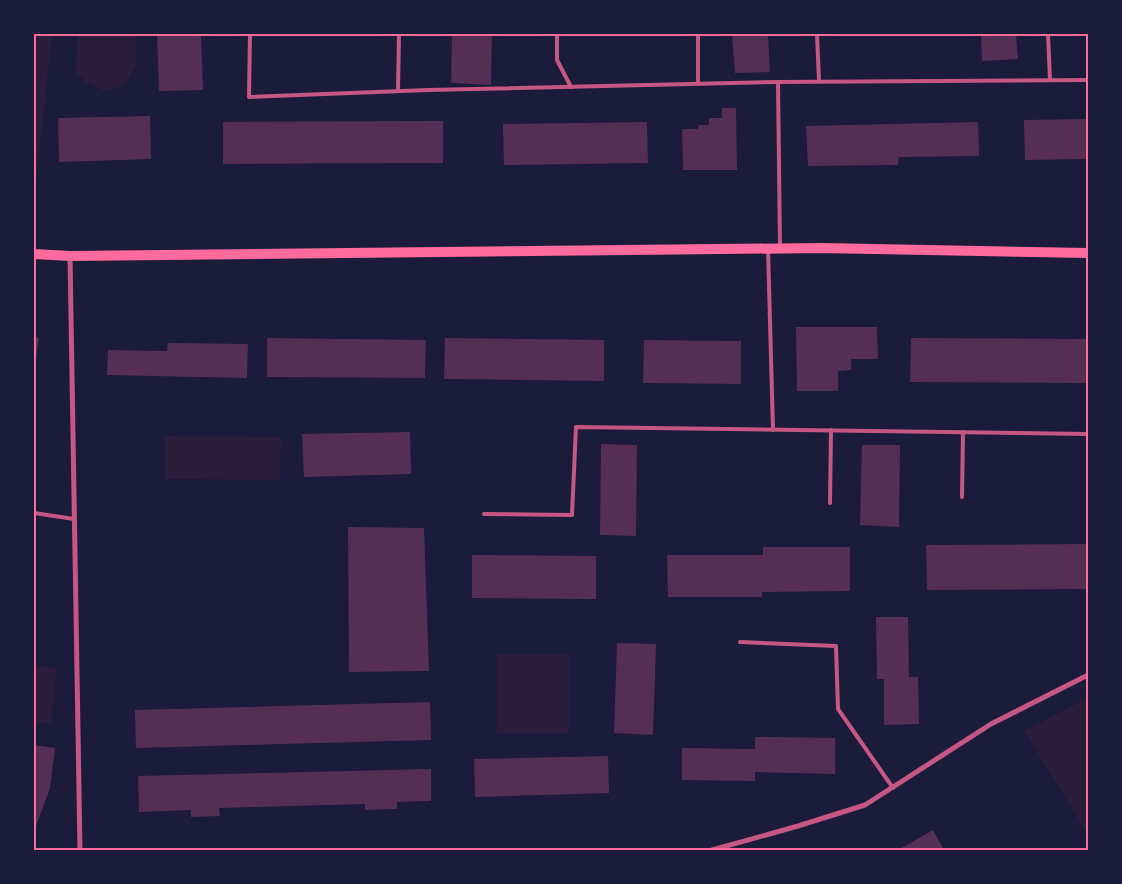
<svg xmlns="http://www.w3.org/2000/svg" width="1122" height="884" font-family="'Space Grotesk',sans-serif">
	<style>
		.green { fill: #2a1e3b }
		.building { fill: #542f53 }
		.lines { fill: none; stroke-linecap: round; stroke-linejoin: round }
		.service { stroke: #c65784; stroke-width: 4 }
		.minor { stroke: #c65784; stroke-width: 5 }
		.secondary { stroke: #ff6b9d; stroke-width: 10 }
		.neatline { fill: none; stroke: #ff6b9d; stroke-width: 2 }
	</style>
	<rect width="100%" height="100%" fill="#1b1b3a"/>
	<!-- green -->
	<g class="green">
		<path d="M34 34H52L35 194H34Z"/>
		<path d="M78 34H136L137 62 126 85 105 91 87 83 75 71Z"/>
		<path d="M165 436 281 437 280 480 165 479Z"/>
		<rect x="497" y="654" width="72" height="79"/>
		<path d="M34 665 57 668 51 724 34 722Z"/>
		<path d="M1088 698V834L1024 731Z"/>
	</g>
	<!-- building -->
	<g class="building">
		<path d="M157 34H201L203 90 159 91Z"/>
		<path d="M452 34H492L491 85 451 83Z"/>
		<path d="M732 34H768L770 72 735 73Z"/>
		<path d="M981 34H1016L1018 59 982 61Z"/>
		<path d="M722 108H736L737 170H683L682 129H698L699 125H709V118H722Z"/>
		<path d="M150 116 151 159 59 162 58 118Z"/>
		<path d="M1088 119V159L1025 160 1024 120Z"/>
		<path d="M443 121V163L223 164V122Z"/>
		<path d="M647 122 648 163 504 165 503 124Z"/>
		<path d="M978 122 979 156 899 157 898 165 808 166 806 126Z"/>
		<path d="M796 327H877L878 359H851V370L838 371V391H797Z"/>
		<path d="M34 337 39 338 35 365 34 364Z"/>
		<path d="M267 338 426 340 425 378 267 377Z"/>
		<path d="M445 338 604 340V381L444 379Z"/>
		<path d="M911 338 1088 339V383L910 382Z"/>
		<path d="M644 340 741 341V384L643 383Z"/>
		<path d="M168 343 248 344 247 378 107 375 108 350 167 351Z"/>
		<path d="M410 432 411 474 304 477 302 434Z"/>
		<path d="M601 444 637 445 636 536 600 535Z"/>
		<path d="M862 445H900L899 527 860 525Z"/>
		<path d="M348 527 424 528 429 671 349 672Z"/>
		<path d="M1088 544V589L927 590 926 545Z"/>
		<path d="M34 546H36L35 559 34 558Z"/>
		<path d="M763 547H850V591L762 592V597H668L667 555H763Z"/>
		<path d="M472 555 596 556V599L472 598Z"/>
		<path d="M876 617H908L909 677H918L919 724 884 725V679H877Z"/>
		<path d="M617 643 656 644 653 735 614 733Z"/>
		<path d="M430 702 431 740 136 748 135 710Z"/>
		<path d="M755 737 835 738V774L755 772V781L682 780V748L755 749Z"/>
		<path d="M34 745 55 748 50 788 34 832Z"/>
		<path d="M608 756 609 793 475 797 474 759Z"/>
		<path d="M431 769V801L397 802V809L365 810V804L219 808 220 816 191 817V810L139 812 138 776Z"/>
		<path d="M933 830 944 850H898Z"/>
	</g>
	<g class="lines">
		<!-- service -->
		<g class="service">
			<path d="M250 34 249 97 428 90 778 82 1088 80"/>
			<path d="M557 34V60L571 87"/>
			<path d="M817 34 819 81"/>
			<path d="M1048 34 1050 80"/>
			<path d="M778 82 780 247"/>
			<path d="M698 84V34"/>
			<path d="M398 91 399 34"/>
			<path d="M768 249 773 430"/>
			<path d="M962 497 963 432"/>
			<path d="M830 503 831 430"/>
			<path d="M34 513 74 519"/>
			<path d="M484 514 572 515 576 427 1088 434"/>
			<path d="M740 642 836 646 838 709 893 788"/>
		</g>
		<!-- minor -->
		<g class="minor">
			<path d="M70 256 80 850"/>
			<path d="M712 850 798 826 865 805 991 724 1088 675"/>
		</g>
		<!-- secondary -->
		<path class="secondary" d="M34 254 70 256 821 248 1088 253"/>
	</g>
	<!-- border -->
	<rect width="1122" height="884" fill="none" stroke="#1b1b3a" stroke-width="70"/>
	<rect x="35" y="35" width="1052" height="814" class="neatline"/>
</svg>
